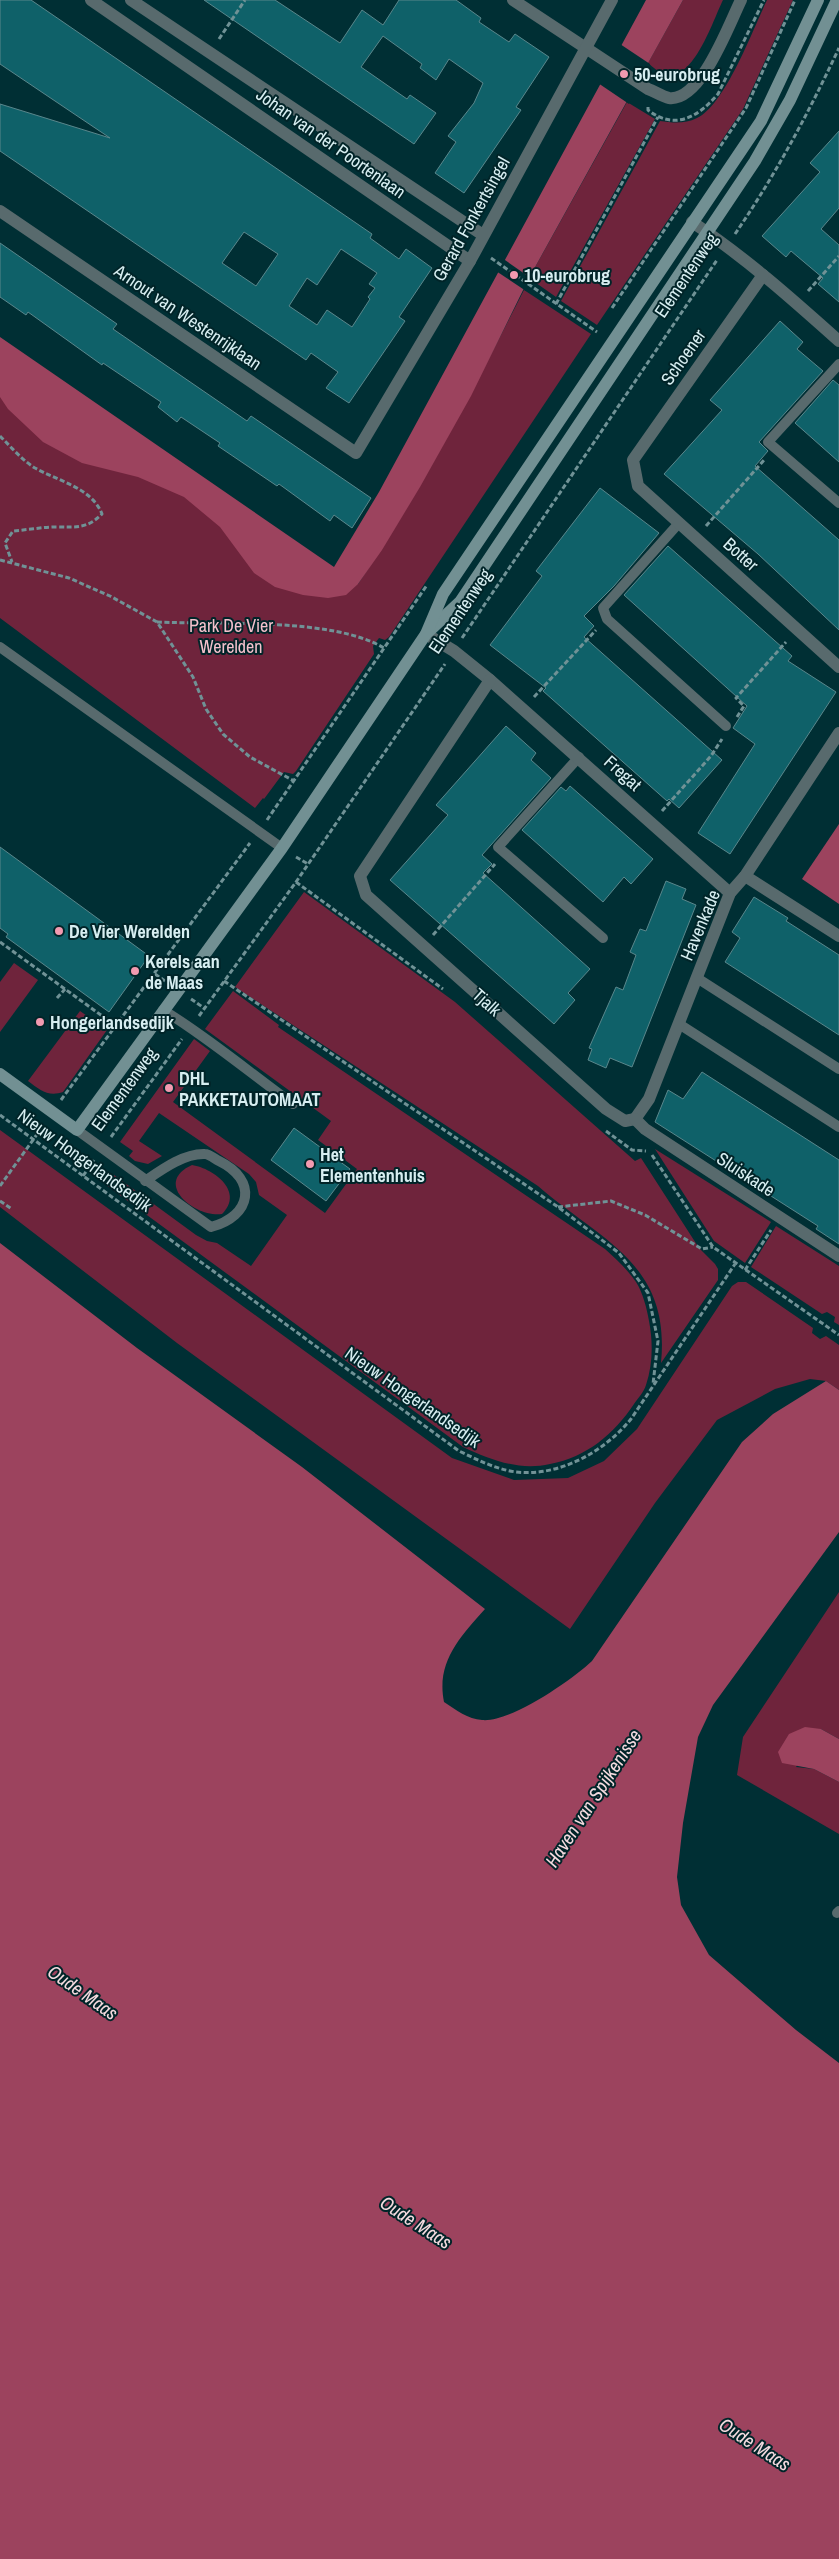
<svg xmlns="http://www.w3.org/2000/svg" width="839" height="2559" font-family="'Archivo Narrow',sans-serif">
	<style>
		.green { fill: #6f243c }
		.water { fill: #9c435e }
		.pier { fill: #002f34 }
		.building { fill: #0f6169; stroke: #5a878c; fill-rule: evenodd }
		.lines { fill: none; stroke-linecap: round; stroke-linejoin: round }
		.path { stroke: #709296; stroke-width: 3; stroke-dasharray: 5 2.5; stroke-linecap: butt }
		.lane { stroke: #586a6d; stroke-width: 10 }
		.street { stroke: #586a6d; stroke-width: 12 }
		.secondary { stroke: #729093; stroke-width: 12 }
		.poi-dot { fill: #f29ab0; stroke: #012428; stroke-width: 2 }
		.labels { text-anchor: middle; dominant-baseline: central; stroke-width: 4; stroke-linejoin: round; paint-order: stroke }
		.poi-label { font-size: 18px; font-weight: bold; fill: #d7eef1; stroke: #012428; text-anchor: start }
		.street-label { font-size: 18px; fill: #d7eef1; stroke: #012428 }
		.park-label { font-size: 18px; fill: #f5c1cd; stroke: #012428 }
		.water-label { font-size: 19px; font-style: italic; fill: #f5dbe0; stroke: #012428 }
	</style>
	<rect width="100%" height="100%" fill="#002f34"/>
	<!-- green -->
	<g class="green">
		<path d="M683 0H723C713 20 693 84 664 74 658 72 653 67 648 63Z"/>
		<path d="M767 0H793L743 109 597 325 561 301 660 121C673 123 685 124 697 118 725 105 753 29 767 0Z"/>
		<path d="M627 102 655 119 556 297 529 278Z"/>
		<path d="M524 290 591 334 389 637 385 640 379 638 373 646 374 654 296 771 293 774 284 772 264 799 263 798 255 808 0 618V343L358 584C422 491 473 390 524 290Z"/>
		<path d="M304 892 455 1002 635 1161 641 1158 699 1248 715 1264 718 1269V1280L661 1363C671 1263 601 1241 538 1186L235 987Z"/>
		<path d="M14 963 38 980 0 1032V982Z"/>
		<path d="M233 991 279 1025 278 1027 605 1249C616 1259 627 1269 636 1282 643 1293 647 1309 649 1321 653 1342 653 1364 646 1385 644 1392 638 1398 634 1404 614 1434 587 1457 550 1464 519 1471 491 1460 463 1447L106 1185 114 1175 196 1235 207 1241 217 1243 251 1266 287 1215 259 1195 256 1182 249 1174 159 1113 139 1141 162 1156 148 1164 135 1161 129 1156 133 1151 120 1142 194 1039 210 1051 173 1102 325 1213 357 1169 318 1140 331 1121 205 1029Z"/>
		<path d="M80 1011 107 1030 63 1092C48 1097 40 1090 28 1081Z"/>
		<path d="M0 1130 452 1458 514 1480 568 1478 604 1461 637 1429 732 1286 738 1282H746L813 1328 812 1333 820 1339 826 1336 839 1345V1390L826 1381 810 1379 775 1389 717 1420 655 1503 570 1629 177 1343 0 1207Z"/>
		<path d="M655 1149 771 1222 745 1263 714 1241Z"/>
		<path d="M192 1165C215 1169 244 1192 222 1214 195 1218 152 1183 192 1165Z"/>
		<path d="M776 1226 839 1266V1325L834 1322 835 1317 827 1312 822 1314 751 1267Z"/>
		<path d="M839 1592V1739L821 1729 796 1767 814 1769 839 1782V1834L737 1775 743 1737Z"/>
	</g>
	<!-- water -->
	<g class="water">
		<path d="M646 0H683L529 278 471 396 420 487 382 550 358 584 346 595 328 598 303 595 275 587 254 573 220 527 184 497 138 477 82 463 43 442 8 409 0 397V337L334 567 379 492Z"/>
		<path d="M839 824V904L802 879Z"/>
		<path d="M0 1243 137 1348 302 1467 485 1609C460 1637 436 1662 444 1702 456 1710 468 1719 482 1720 510 1723 572 1680 592 1661L742 1442 773 1414 826 1381 839 1390V1532L713 1705 698 1737 683 1823 677 1877 681 1905 709 1955 796 2030 839 2063V2559H0Z"/>
		<path d="M805 1727 821 1729 839 1739V1782L814 1769 782 1763 778 1752 789 1734Z"/>
	</g>
	<!-- pier -->
	<g class="pier">
		<path d="M620 44 650 64 629 104 598 83Z"/>
		<path d="M502 258 532 279 526 291 496 271Z"/>
	</g>
	<!-- building -->
	<g class="building">
		<path d="M0 0H31L372 234 370 238 399 259 406 249 432 268 399 317 405 321 349 403 326 388 338 372 311 353 306 360 0 151V104L110 138 0 64ZM244 232 278 254 256 286 222 263ZM341 249 377 273 369 284 375 288 368 297 370 299 352 327 327 310 317 325 289 306 307 278 317 285Z"/>
		<path d="M204 0H275L340 43 362 10 383 25 399 0H456L481 18 479 22 509 42 515 34 549 57 516 107 521 110 464 193 435 173 456 142 448 136 474 103 483 83 449 59 436 80 420 68 422 64 383 36 361 67 407 99 410 95 436 113 414 144Z"/>
		<path d="M839 131V208L821 229 839 245V302L818 284 823 278 791 251 786 257 762 236 820 172 810 163Z"/>
		<path d="M0 243 117 324 113 329 247 421 251 416 371 498 352 528 334 515 330 521 279 484 277 486 218 446 220 443 181 417 177 422 158 407 161 402 103 363 102 365 28 312 26 315 0 297Z"/>
		<path d="M780 321 803 342 797 349 823 371 759 442 768 451 755 466 839 540V630L758 554 664 474 722 410 710 400Z"/>
		<path d="M833 380 839 385V462L795 423Z"/>
		<path d="M600 488 659 533 614 586 584 616 594 626 584 637 722 760 679 808 669 799 667 801 543 691 546 688 490 645 542 576 536 571Z"/>
		<path d="M668 546 792 656 788 661 836 692 730 854 698 833 755 744 733 728 747 706 624 595Z"/>
		<path d="M506 726 536 753 531 760 551 778 482 855 492 864 483 873 590 969 568 993 575 1000 554 1024 390 880 448 815 436 805Z"/>
		<path d="M570 786 653 859 631 884 624 877 603 902 522 830 561 787 566 791Z"/>
		<path d="M0 847 149 956 109 1012 6 937 8 934 0 928Z"/>
		<path d="M666 881 686 889 682 899 696 905 632 1067 610 1058 606 1068 588 1060 592 1049 589 1048 616 987 623 990 636 955 630 952 640 929 646 931Z"/>
		<path d="M754 897 788 918 786 921 839 955V1035L725 962 740 938 732 932Z"/>
		<path d="M702 1072 839 1160V1244L816 1229 818 1226 655 1122 668 1090 683 1099Z"/>
		<path d="M294 1128 350 1169 326 1201 271 1160Z"/>
	</g>
	<g class="lines">
		<!-- path -->
		<g class="path">
			<path d="M219 39 245 0"/>
			<path d="M648 107V110C675 131 698 117 718 94L764 0"/>
			<path d="M735 234C776 174 808 114 839 48"/>
			<path d="M491 258 597 332"/>
			<path d="M808 291 839 256"/>
			<path d="M556 304 658 117"/>
			<path d="M612 308 746 108 795 0"/>
			<path d="M0 436C11 447 22 460 35 468 58 481 92 488 102 514 87 529 76 527 56 527 42 527 27 530 13 531L5 543 12 562"/>
			<path d="M706 526 765 459"/>
			<path d="M0 560 69 578 110 596 157 622 193 677 206 709 223 734 250 757 294 781"/>
			<path d="M157 622C219 625 332 617 384 648"/>
			<path d="M462 638 717 260"/>
			<path d="M534 697 596 630"/>
			<path d="M737 717 744 706 736 698 786 642"/>
			<path d="M662 811 711 756 722 739"/>
			<path d="M267 820 427 585"/>
			<path d="M296 857 308 864"/>
			<path d="M296 882 443 989"/>
			<path d="M433 935 495 864"/>
			<path d="M0 942 116 1026"/>
			<path d="M155 974 165 981"/>
			<path d="M224 981 558 1207 619 1253 648 1293 658 1341 653 1384"/>
			<path d="M57 998 65 989"/>
			<path d="M191 999 204 1008"/>
			<path d="M199 1016 296 882 445 664"/>
			<path d="M61 1100 250 843"/>
			<path d="M0 1115 459 1451C478 1460 495 1469 516 1472 560 1477 605 1451 631 1419L735 1264"/>
			<path d="M606 1131 632 1150 646 1151"/>
			<path d="M111 1137 182 1039"/>
			<path d="M652 1155 713 1247 839 1335"/>
			<path d="M83 1176 94 1160"/>
			<path d="M0 1186 43 1126"/>
			<path d="M0 1201 12 1209"/>
			<path d="M558 1207 611 1201 645 1215 702 1249 713 1247"/>
			<path d="M745 1270 771 1230"/>
		</g>
		<!-- lane -->
		<g class="lane">
			<path d="M839 364 768 442 839 503"/>
			<path d="M679 523 603 608 607 619 726 726"/>
			<path d="M0 647 282 848"/>
			<path d="M579 757 498 847 603 938"/>
			<path d="M697 978 839 1069"/>
			<path d="M163 1010C209 1038 250 1073 293 1104"/>
			<path d="M679 1024 839 1127"/>
			<path d="M77 1130 211 1227C252 1216 258 1180 219 1161 215 1159 209 1154 205 1154 184 1153 161 1170 145 1181"/>
			<path d="M837 1913 839 1911"/>
		</g>
		<!-- street -->
		<g class="street">
			<path d="M91 0 470 261"/>
			<path d="M131 0 483 235"/>
			<path d="M513 0 648 89C654 91 663 97 669 98 701 102 729 24 741 0"/>
			<path d="M0 211 356 453 470 261 612 0"/>
			<path d="M692 222C745 257 792 299 839 341"/>
			<path d="M763 275 633 460 638 486 839 667"/>
			<path d="M426 634 454 651 490 680 730 893"/>
			<path d="M490 680 360 876 366 895 606 1109 625 1121 635 1119"/>
			<path d="M745 876 839 936"/>
			<path d="M635 1119 649 1099 730 893 745 876 839 733"/>
			<path d="M635 1119 645 1129 839 1256"/>
		</g>
		<!-- secondary -->
		<g class="secondary">
			<path d="M429 631 460 602 755 161 790 100 837 0"/>
			<path d="M0 1074 77 1130 282 848 426 634 443 594 761 121 818 0"/>
		</g>
	</g>
	<!-- markers -->
	<g class="poi-dot">
		<circle cx="624" cy="74" r="5"/>
		<circle cx="514" cy="275" r="5"/>
		<circle cx="59" cy="931" r="5"/>
		<circle cx="135" cy="971" r="5"/>
		<circle cx="40" cy="1022" r="5"/>
		<circle cx="169" cy="1088" r="5"/>
		<circle cx="310" cy="1164" r="5"/>
	</g>
	<g class="labels">
		<!-- poi labels -->
		<g class="poi-label">
			<text x="634" y="74">50-eurobrug</text>
			<text x="524" y="275">10-eurobrug</text>
			<text x="69" y="931">De Vier Werelden</text>
			<text x="145" y="961">Kerels aan<tspan x="145" dy="21">de Maas</tspan></text>
			<text x="50" y="1022">Hongerlandsedijk</text>
			<text x="179" y="1078">DHL<tspan x="179" dy="21">PAKKETAUTOMAAT</tspan></text>
			<text x="320" y="1154">Het<tspan x="320" dy="21">Elementenhuis</tspan></text>
		</g>
		<!-- street labels -->
		<g class="street-label">
			<text transform="translate(331 143) rotate(35)">Johan van der Poortenlaan</text>
			<text transform="translate(471 219) rotate(-61)">Gerard Fonkertsingel</text>
			<text transform="translate(686 275) rotate(-56)">Elementenweg</text>
			<text transform="translate(188 317) rotate(34)">Arnout van Westenrijklaan</text>
			<text transform="translate(683 357) rotate(-55)">Schoener</text>
			<text transform="translate(741 554) rotate(42)">Botter</text>
			<text transform="translate(460 611) rotate(-56)">Elementenweg</text>
			<text transform="translate(623 773) rotate(42)">Fregat</text>
			<text transform="translate(700 925) rotate(-67)">Havenkade</text>
			<text transform="translate(487 1002) rotate(42)">Tjalk</text>
			<text transform="translate(124 1089) rotate(-54)">Elementenweg</text>
			<text transform="translate(85 1160) rotate(36)">Nieuw Hongerlandsedijk</text>
			<text transform="translate(746 1174) rotate(33)">Sluiskade</text>
			<text transform="translate(413 1397) rotate(35)">Nieuw Hongerlandsedijk</text>
		</g>
		<!-- park labels -->
		<g class="park-label">
			<text x="231" y="625">Park De Vier<tspan x="231" dy="21">Werelden</tspan></text>
		</g>
		<!-- water labels -->
		<g class="water-label">
			<text transform="translate(593 1798) rotate(-57)">Haven van Spijkenisse</text>
			<text transform="translate(83 1992) rotate(35)">Oude Maas</text>
			<text transform="translate(416 2222) rotate(33)">Oude Maas</text>
			<text transform="translate(755 2444) rotate(33)">Oude Maas</text>
		</g>
	</g>
</svg>
